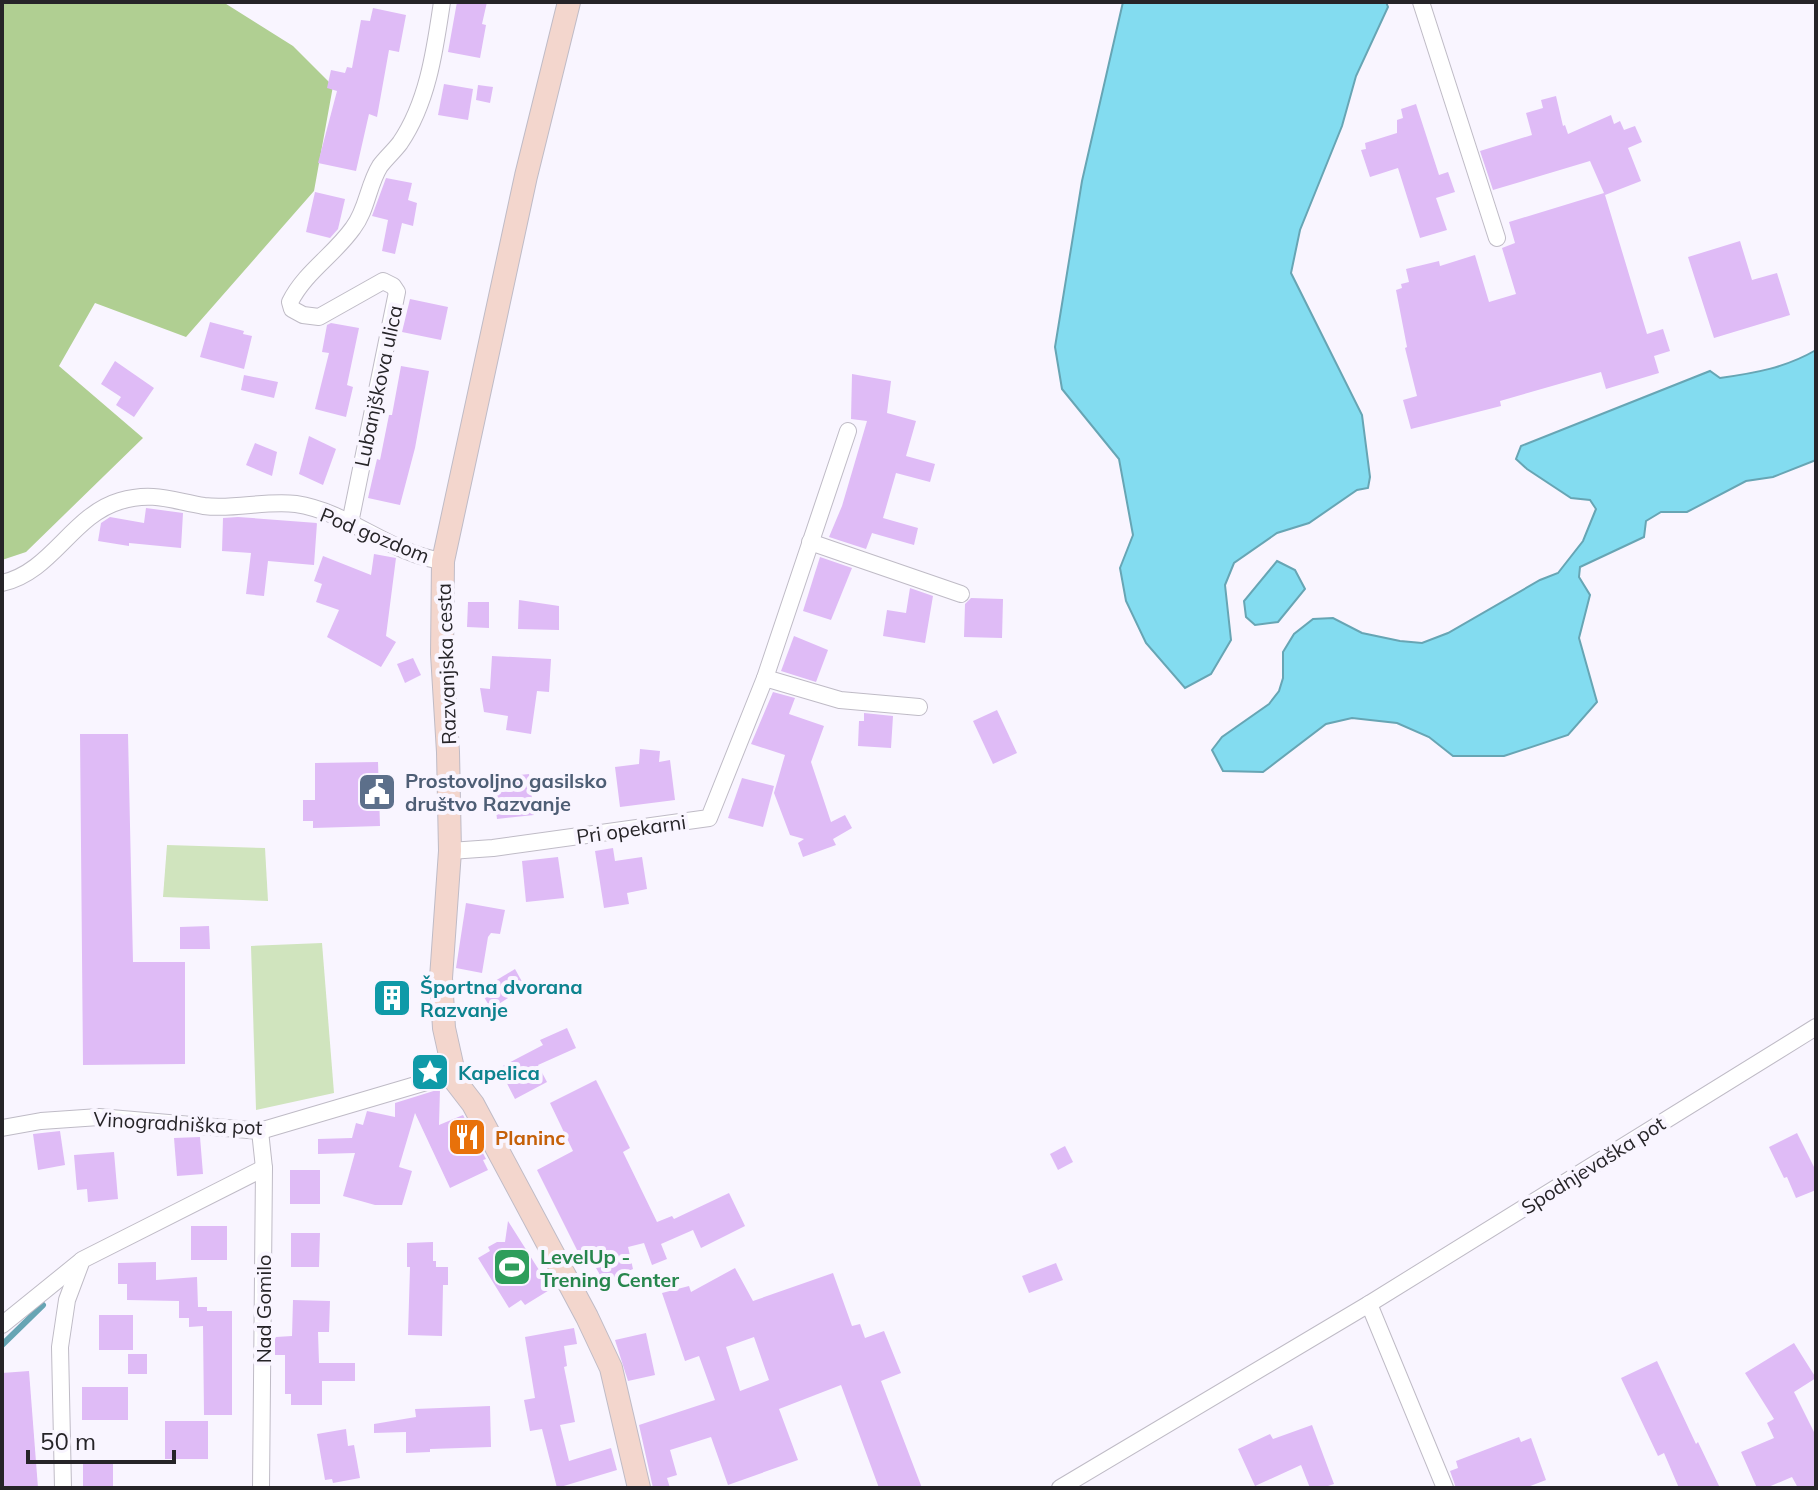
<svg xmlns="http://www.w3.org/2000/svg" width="1818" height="1490" font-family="Mulish,sans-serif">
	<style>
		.green { fill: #d0e4be }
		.forest { fill: #b0cf92 }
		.water { fill: #83dcf0; stroke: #67a5b4; stroke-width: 2 }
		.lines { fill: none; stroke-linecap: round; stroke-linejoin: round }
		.stream { stroke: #67a5b4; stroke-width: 6 }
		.building { fill: #dfbbf6; fill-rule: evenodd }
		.street-casing { stroke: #bfbbc6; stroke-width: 18 }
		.secondary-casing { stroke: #bfbbc6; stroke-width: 24 }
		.street { stroke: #fff; stroke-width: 16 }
		.secondary { stroke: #f3d6cd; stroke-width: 22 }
		.labels { text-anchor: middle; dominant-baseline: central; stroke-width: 8; stroke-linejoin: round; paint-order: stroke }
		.street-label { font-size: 20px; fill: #262428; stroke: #f9f5ff }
		.service-label { font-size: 20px; font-weight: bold; fill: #4e5e75; stroke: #f9f5ff; text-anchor: start }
		.culture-label { font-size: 20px; font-weight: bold; fill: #0d838f; stroke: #f9f5ff; text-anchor: start }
		.food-label { font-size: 20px; font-weight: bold; fill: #c56008; stroke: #f9f5ff; text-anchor: start }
		.leisure-label { font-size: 20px; font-weight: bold; fill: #27864d; stroke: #f9f5ff; text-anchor: start }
	</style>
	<rect width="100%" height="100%" fill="#f9f5ff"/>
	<!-- green -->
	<g class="green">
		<path d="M167 845 265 848 268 901 163 897Z"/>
		<path d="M322 943 334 1093 256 1110 251 946Z"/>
	</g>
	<!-- forest -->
	<path class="forest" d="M2 2H223L293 46 333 86 314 191 186 337 95 303 59 366 143 438 26 552 2 560Z"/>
	<!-- water -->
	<g class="water">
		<path d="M1123 2H1386L1388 7 1356 76 1342 126 1300 230 1291 273 1362 415 1370 477 1368 488 1357 490 1309 523 1277 533 1234 563 1225 585 1231 640 1211 674 1185 688 1146 643 1126 601 1120 568 1133 535 1119 459 1062 389 1055 347 1082 181Z"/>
		<path d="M1816 350V460L1773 477 1746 481 1687 512H1661L1646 521 1644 537 1580 567 1579 577 1590 595 1579 638 1597 702 1568 735 1504 756H1453L1429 737 1397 723 1352 718 1326 724 1263 772 1223 771 1212 750 1222 737 1269 704 1279 691 1283 678V652L1294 634 1313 619 1333 618 1362 633 1400 641 1422 643 1448 633 1540 580 1558 573 1583 541 1596 509 1590 500 1571 498 1527 469 1516 459 1521 446 1710 371 1720 378C1755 373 1785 368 1816 350Z"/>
		<path d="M1277 561 1295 570 1305 589 1278 622 1255 625 1246 617 1244 601Z"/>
	</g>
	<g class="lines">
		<!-- stream -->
		<path class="stream" d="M2 1345 43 1305"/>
	</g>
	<!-- building -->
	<g class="building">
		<path d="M457 2H487L482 24 486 25 480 58 448 52Z"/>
		<path d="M373 8 406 15 399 52 389 50 377 117 369 114 356 171 318 163 337 91 327 88 331 70 345 73 347 67 352 68 361 20 370 21Z"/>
		<path d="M444 84 473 89 468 120 438 115Z"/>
		<path d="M478 85 493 87 490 103 476 100Z"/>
		<path d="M1556 96 1563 126 1565 125 1568 134 1611 115 1614 124 1620 121 1624 130 1635 126 1642 142 1628 148 1641 181 1605 195 1647 334 1663 329 1670 351 1654 356 1659 373 1606 389 1601 372 1500 401 1501 406 1411 429 1403 400 1417 396 1405 348 1407 347 1396 290 1402 288 1401 284 1409 282 1406 269 1439 261 1440 266 1475 255 1489 302 1516 294 1502 248 1515 243 1509 222 1604 193 1590 161 1493 190 1480 151 1532 135 1526 113 1543 108 1541 100Z"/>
		<path d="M1416 104 1439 175 1448 172 1455 192 1436 198 1447 230 1420 238 1398 168 1370 177 1361 150 1366 149 1365 143 1397 133V120L1403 118 1401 109Z"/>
		<path d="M386 178 412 183 408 200 417 203 413 226 402 223 395 254 382 251 388 220 372 216Z"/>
		<path d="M315 192 345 199 338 229 330 238 306 232Z"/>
		<path d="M1740 241 1752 280 1777 273 1790 315 1714 338 1688 257Z"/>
		<path d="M410 299 448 307 441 340 402 332Z"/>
		<path d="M210 322 244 331 243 334 252 336 244 369 200 357Z"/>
		<path d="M331 323 359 328 347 385 353 387 346 417 315 409 329 353 322 352 327 325Z"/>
		<path d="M115 361 154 388 134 417 116 405 121 397 101 384Z"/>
		<path d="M401 366 429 371 415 448 400 505 368 498 377 459 380 460 389 415H392Z"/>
		<path d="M852 374 891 381 887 413 916 421 906 456 935 464 930 482 896 473 883 518 918 528 914 545 872 533 866 549 829 537 842 506 867 421 851 419Z"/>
		<path d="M244 375 278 382 274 398 241 390Z"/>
		<path d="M309 436 336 449 323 485 299 474Z"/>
		<path d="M255 443 277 452 272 476 246 465Z"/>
		<path d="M146 508 183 513 181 548 129 543V546L98 541 101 523 110 517 144 523Z"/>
		<path d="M238 517 317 523 314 565 268 561 264 596 246 594 251 553 222 551 223 518Z"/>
		<path d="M374 554 396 558 386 636 396 642 381 667 327 637 339 610 316 602 322 584 314 581 323 556 371 575Z"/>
		<path d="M820 557 852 568 831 620 803 611Z"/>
		<path d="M910 588 933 596 925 643 883 636 887 610 906 613Z"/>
		<path d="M971 598 1003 599 1002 638 964 637 965 604Z"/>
		<path d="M519 600 559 606V630L518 629Z"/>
		<path d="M468 602H489V628L467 627Z"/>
		<path d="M794 636 828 650 816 682 781 671Z"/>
		<path d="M492 656 551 659 549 692 537 691 531 734 506 730 508 716 484 712 480 688 490 689Z"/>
		<path d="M413 658 421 675 405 683 397 664Z"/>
		<path d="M773 692 795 698 789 714 824 726 811 762 831 822 845 815 852 828 833 839 836 845 803 857 798 843 804 839 790 835 774 793 785 755 751 744Z"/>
		<path d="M997 710 1017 753 993 764 973 721Z"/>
		<path d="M864 713 893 716 891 748 858 746 859 721H864Z"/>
		<path d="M80 734H128L133 962H185V1064L83 1065Z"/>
		<path d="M640 749 660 751 659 762 670 760 675 800 620 807 615 767 639 764Z"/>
		<path d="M378 762 380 826 313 828V821H303V800H315V763Z"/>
		<path d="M529 774 534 815 497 819 492 778Z"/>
		<path d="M742 778 774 786 763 827 728 818Z"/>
		<path d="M613 848 615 861 642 857 647 889 627 893 629 904 604 908 595 851Z"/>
		<path d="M558 857 564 898 526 902 522 861Z"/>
		<path d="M466 903 505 910 500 934 491 933 488 937 482 973 456 968Z"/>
		<path d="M209 926 210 949H180V927Z"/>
		<path d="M515 969 525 987 491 1009 480 990Z"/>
		<path d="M377 983H407L406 1016H386V1013H377Z"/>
		<path d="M567 1028 576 1048 538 1065 547 1082 515 1099 499 1068 543 1045 540 1040Z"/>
		<path d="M596 1080 630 1148 623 1152 657 1222 672 1216 674 1219 729 1193 745 1226 701 1248 693 1230 661 1244 667 1259 652 1265 644 1243 628 1247 633 1269 604 1282 587 1252 580 1256 537 1170 573 1151 550 1103Z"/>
		<path d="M440 1089 439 1125 463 1115 486 1159 483 1160 488 1170 450 1188 415 1113 399 1167 412 1171 402 1205H375L343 1196 355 1153 318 1154V1139L352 1138 356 1123 363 1125 367 1111 395 1117V1103Z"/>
		<path d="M60 1131 65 1165 38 1170 33 1134Z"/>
		<path d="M1797 1133 1816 1171V1190L1796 1198 1787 1177 1784 1178 1769 1147Z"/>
		<path d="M200 1137 203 1174 177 1176 174 1138Z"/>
		<path d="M1065 1146 1073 1162 1058 1170 1050 1154Z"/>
		<path d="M114 1152 118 1199 88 1202 87 1189 77 1190 74 1155Z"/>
		<rect x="290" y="1170" width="30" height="34"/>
		<path d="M508 1221 551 1289 525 1305 521 1300 509 1308 478 1258 490 1251 488 1247 497 1242H505Z"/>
		<rect x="191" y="1226" width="36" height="34"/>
		<path d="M291 1233H320L319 1267H291Z"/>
		<path d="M433 1242V1261H436V1267H448V1285H443L442 1336 408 1335 410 1267H407V1243Z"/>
		<path d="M156 1262V1280L197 1277 198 1307H207V1311H232V1415H204L203 1326 189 1327V1318H179V1301L127 1300V1284H118V1263Z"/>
		<path d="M1056 1263 1063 1280 1029 1293 1022 1276Z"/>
		<path d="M735 1268 753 1301 833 1273 852 1326 860 1324 865 1338 884 1331 901 1373 881 1381 922 1488H879L841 1385 779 1409 798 1460 728 1485 711 1437 670 1450 677 1475 667 1478 670 1488H653L639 1425 715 1400 699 1356 685 1361 662 1293 689 1286 691 1292ZM754 1337 769 1380 740 1391 726 1347Z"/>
		<path d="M293 1300 330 1301 329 1332H318L319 1363H355V1381H322V1405H291V1394H285V1355H275V1339L276 1337 292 1336Z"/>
		<rect x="99" y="1315" width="34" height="35"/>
		<path d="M574 1328 577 1344 564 1346 567 1366 564 1367 575 1422 560 1425 569 1461 611 1448 617 1470 557 1488 542 1429 530 1431 524 1400 535 1398 525 1337Z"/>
		<path d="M646 1333 655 1375 628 1381 615 1340Z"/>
		<path d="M1794 1343 1816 1378 1794 1392 1816 1436V1488H1798L1792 1477 1766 1488H1757L1741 1452 1774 1438 1767 1423 1774 1419 1745 1373Z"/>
		<rect x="128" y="1354" width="19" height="20"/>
		<path d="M1657 1361 1696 1444 1698 1442 1720 1488H1679L1664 1453 1658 1456 1621 1378Z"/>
		<path d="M29 1371 38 1488H2V1373Z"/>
		<rect x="82" y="1387" width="46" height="33"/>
		<path d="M490 1406 491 1447 430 1449V1452L406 1453V1432L374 1433V1424L416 1417 415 1409Z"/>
		<rect x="165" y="1421" width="43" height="38"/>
		<path d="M1312 1425 1334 1484 1322 1488H1310L1301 1465 1255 1486 1238 1449 1270 1434 1273 1439Z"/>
		<path d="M346 1429 348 1446 354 1445 360 1478 333 1483 332 1479 325 1480 317 1434Z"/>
		<path d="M1519 1437 1521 1442 1531 1438 1546 1480 1525 1488H1456L1450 1471 1458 1468 1456 1461Z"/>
		<rect x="83" y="1462" width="30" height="26"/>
	</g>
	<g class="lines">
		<defs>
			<g id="street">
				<path d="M1421 2 1497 238"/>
				<path d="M350 523 397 292 393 286 383 281 319 317 303 315 292 309 290 302C305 272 334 255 353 228 367 210 368 185 380 166 386 158 394 151 400 143 428 102 435 49 442 2"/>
				<path d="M810 542 961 594"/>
				<path d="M2 583C52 572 72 515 120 501 153 491 173 501 204 506 234 510 266 500 296 504 349 512 390 554 443 561"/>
				<path d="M765 678 840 700 919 707"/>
				<path d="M450 851 493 848 709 818 765 678 848 431"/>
				<path d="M2 1128 41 1121 99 1117 260 1131 443 1077 456 1082"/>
				<path d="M260 1131 264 1168 261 1488"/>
				<path d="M1369 1304 1445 1488"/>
				<path d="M2 1325 81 1261"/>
				<path d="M63 1488 60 1347 67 1300 82 1260 264 1168"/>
				<path d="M1060 1488 1369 1304 1816 1027"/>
			</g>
			<path id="secondary" d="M569 2 526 176 443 561 442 654 448 752 450 851 441 978 444 1028 456 1082 473 1104 587 1317 611 1368 639 1488"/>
		</defs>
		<!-- street casing -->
		<use href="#street" class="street-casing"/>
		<!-- secondary casing -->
		<use href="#secondary" class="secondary-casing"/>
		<!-- street -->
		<use href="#street" class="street"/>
		<!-- secondary -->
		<use href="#secondary" class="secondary"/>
	</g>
	<!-- icons -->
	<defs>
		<symbol id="civic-square" viewBox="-11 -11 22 22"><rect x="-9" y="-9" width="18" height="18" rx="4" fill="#5c6f8a" stroke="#f9f5ff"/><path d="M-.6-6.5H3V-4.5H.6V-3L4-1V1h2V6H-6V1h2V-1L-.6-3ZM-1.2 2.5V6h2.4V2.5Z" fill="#fff"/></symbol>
		<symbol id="building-square" viewBox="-11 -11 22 22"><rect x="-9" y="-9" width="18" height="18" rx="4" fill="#0f9aa8" stroke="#f9f5ff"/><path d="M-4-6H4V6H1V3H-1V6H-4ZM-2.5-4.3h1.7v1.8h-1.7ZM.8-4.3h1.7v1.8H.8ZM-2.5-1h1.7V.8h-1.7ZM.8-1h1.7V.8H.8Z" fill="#fff"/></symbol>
		<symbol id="sight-square" viewBox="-11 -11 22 22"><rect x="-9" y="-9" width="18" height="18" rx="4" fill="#0f9aa8" stroke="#f9f5ff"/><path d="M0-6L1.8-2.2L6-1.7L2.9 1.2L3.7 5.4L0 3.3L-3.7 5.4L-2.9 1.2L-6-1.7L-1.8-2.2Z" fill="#fff"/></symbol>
		<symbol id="restaurant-square" viewBox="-11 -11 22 22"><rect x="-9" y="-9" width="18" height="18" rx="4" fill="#e8710a" stroke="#f9f5ff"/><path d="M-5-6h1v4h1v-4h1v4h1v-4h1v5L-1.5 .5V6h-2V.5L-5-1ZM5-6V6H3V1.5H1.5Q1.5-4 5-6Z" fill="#fff"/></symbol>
		<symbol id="stadium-square" viewBox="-11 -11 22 22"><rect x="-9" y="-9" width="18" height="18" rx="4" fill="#2e9e5b" stroke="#f9f5ff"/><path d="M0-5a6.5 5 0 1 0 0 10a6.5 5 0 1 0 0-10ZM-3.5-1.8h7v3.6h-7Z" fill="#fff"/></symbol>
	</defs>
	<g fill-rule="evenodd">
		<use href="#civic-square" x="355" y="770" width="44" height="44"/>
		<use href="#building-square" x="370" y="976" width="44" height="44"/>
		<use href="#sight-square" x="408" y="1050" width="44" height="44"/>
		<use href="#restaurant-square" x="445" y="1115" width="44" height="44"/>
		<use href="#stadium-square" x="490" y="1245" width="44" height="44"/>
	</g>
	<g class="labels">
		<!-- street labels -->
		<g class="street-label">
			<text transform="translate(378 386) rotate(-78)">Lubanjškova ulica</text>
			<text transform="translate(375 535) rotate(22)">Pod gozdom</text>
			<text transform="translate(446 664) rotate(-92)">Razvanjska cesta</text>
			<text transform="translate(631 829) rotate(-8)">Pri opekarni</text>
			<text transform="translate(178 1123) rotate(3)">Vinogradniška pot</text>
			<text transform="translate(1593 1165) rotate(-32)">Spodnjevaška pot</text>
			<text transform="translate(263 1309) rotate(-90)">Nad Gomilo</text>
		</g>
		<!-- service labels -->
		<g class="service-label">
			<text x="405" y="780">Prostovoljno gasilsko<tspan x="405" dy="23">društvo Razvanje</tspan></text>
		</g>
		<!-- culture labels -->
		<g class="culture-label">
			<text x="420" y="986">Športna dvorana<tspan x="420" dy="23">Razvanje</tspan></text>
			<text x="458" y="1072">Kapelica</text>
		</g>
		<!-- food labels -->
		<g class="food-label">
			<text x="495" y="1137">Planinc</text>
		</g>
		<!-- leisure labels -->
		<g class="leisure-label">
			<text x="540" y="1256">LevelUp -<tspan x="540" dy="23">Trening Center</tspan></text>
		</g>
	</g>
	<!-- border -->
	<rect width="1818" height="1490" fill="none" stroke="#262428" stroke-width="8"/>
	<!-- scale -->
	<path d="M28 1450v12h146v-12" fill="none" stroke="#262428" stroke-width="4"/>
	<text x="40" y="1450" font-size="24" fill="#262428" stroke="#f9f5ff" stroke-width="6" paint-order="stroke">50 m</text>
</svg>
